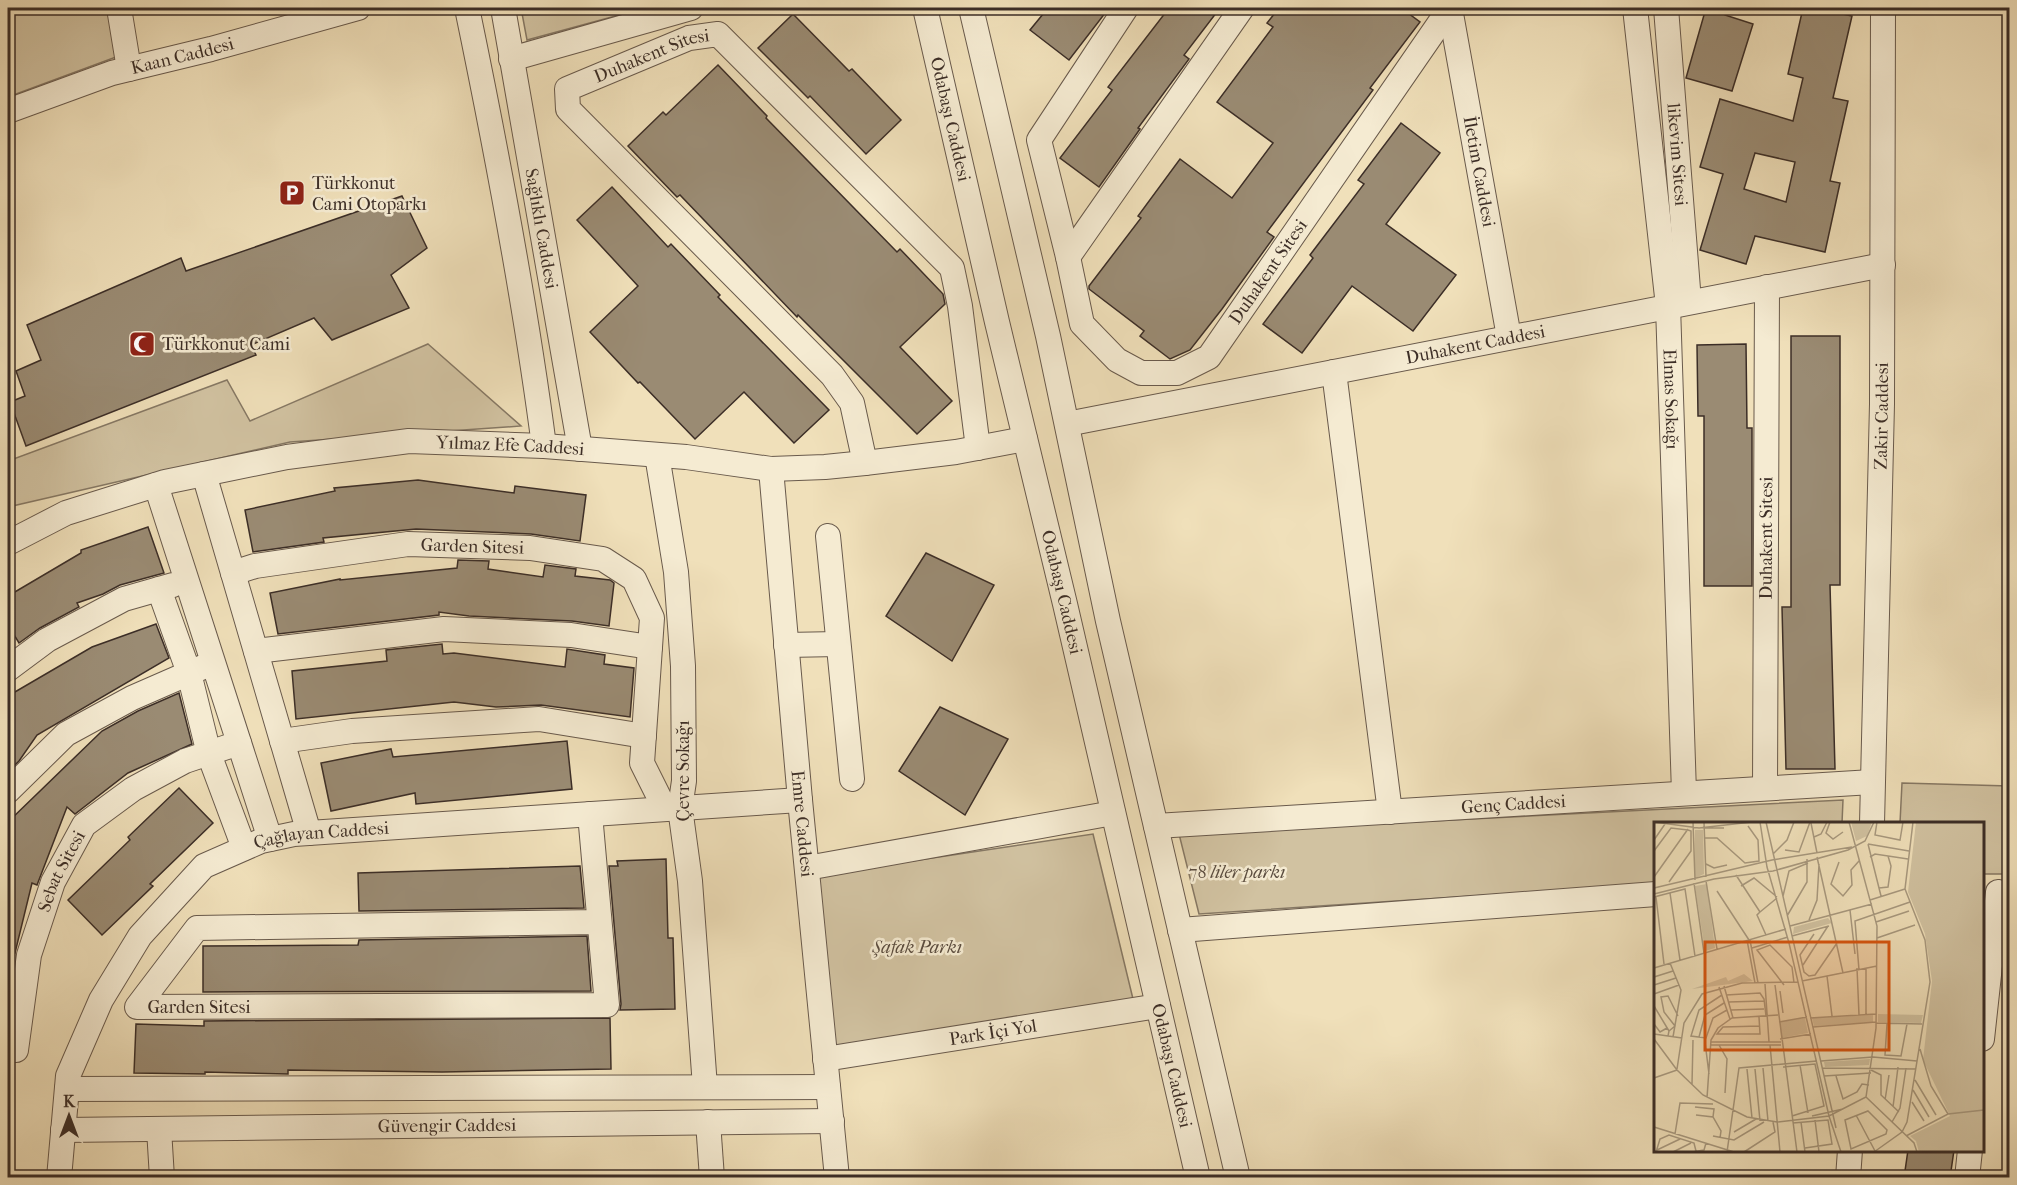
<svg xmlns="http://www.w3.org/2000/svg" width="2017" height="1185" font-family="'IM FELL French Canon',serif">
	<style>
		.green { fill: #d1c2a1; stroke: #867864; stroke-width: 1.5 }
		.building { fill: #9a8b73; stroke: #3c2e27; stroke-width: 1.5; fill-rule: evenodd }
		.lines { fill: none; stroke-linecap: round; stroke-linejoin: round }
		.minor-casing { stroke: #695a4c; stroke-width: 26 }
		.minor { stroke: #f5ebd2; stroke-width: 24 }
		.labels { text-anchor: middle; dominant-baseline: central; stroke-width: 5; stroke-linejoin: round; paint-order: stroke }
		.street-label { font-size: 18px; fill: #3c2e27; stroke: #f5ebd2 }
		.poi-label { font-size: 18px; fill: #3c2e27; stroke: #f5ebd2; text-anchor: start }
		.park-label { font-size: 18px; font-style: italic; fill: #5a4c3f; stroke: #f5ebd2 }
		.inset-road { fill: none; stroke: #a8997f; stroke-width: 1.5 }
		.view { fill: #d7550f; fill-opacity: 0.15; stroke: #d7550f; stroke-width: 3 }
		.inset-edge { fill: none; stroke: #3c2e27; stroke-width: 3 }
	</style>
	<rect width="100%" height="100%" fill="#f0e0ba"/>
	<filter id="stains"><feTurbulence type="fractalNoise" baseFrequency=".00333" numOctaves="4"/><feColorMatrix values="0 0 0 0 .2 0 0 0 0 .09 0 0 0 0 .02 0 0 0 .5 -.17"/></filter>
	<radialGradient id="worn" r=".72"><stop offset=".6" stop-color="#630" stop-opacity="0"/><stop offset="1" stop-color="#630" stop-opacity=".3"/></radialGradient>
	<!-- green -->
	<g class="green">
		<path d="M8 8H109L116 57 8 97Z"/>
		<path d="M521 8H645L527 40Z"/>
		<path d="M428 344 521 426 290 442 8 507V461L227 380 250 421Z"/>
		<path d="M1902 783 2009 786V874H1983L1982 824 1900 823Z"/>
		<path d="M1843 800 1842 823 1656 824 1655 884 1199 914 1179 834Z"/>
		<path d="M1093 834 1133 999 834 1046 818 875Z"/>
	</g>
	<!-- building -->
	<g class="building">
		<path d="M1048 8H1109L1069 60 1030 30Z"/>
		<path d="M1169 8H1220L1184 55 1189 59 1138 128 1140 129 1099 187 1060 158 1112 90 1108 87Z"/>
		<path d="M1279 8H1401L1420 22 1370 88 1373 90 1267 232 1274 237 1222 309 1190 350 1170 359 1140 336 1144 331 1089 289V286L1141 218 1138 216 1180 159 1232 198 1273 143 1217 102 1273 27 1267 23Z"/>
		<path d="M1706 8H1727L1725 15 1753 24 1732 91 1686 78Z"/>
		<path d="M1803 8H1814L1852 16 1833 98 1848 101 1830 181 1840 183 1825 252 1755 236 1746 264 1700 250 1723 174 1700 167 1720 99 1793 121 1803 78 1788 74ZM1755 153 1795 162 1786 202 1744 189Z"/>
		<path d="M793 14 849 71 852 69 901 120 866 154 810 96 808 98 758 48Z"/>
		<path d="M718 65 767 116 766 118 897 252 900 249 943 294 945 304 900 347 952 401 917 434 798 315 797 317 680 195 677 197 628 146 663 112 666 115Z"/>
		<path d="M1401 123 1440 153 1386 224 1456 275 1413 331 1352 286 1302 353 1263 324 1313 258 1310 255 1364 184 1358 180Z"/>
		<path d="M612 187 668 247 671 244 720 295 718 297 829 410 794 443 744 392 695 439 640 382 638 383 590 332 638 286 577 220Z"/>
		<path d="M402 196 427 248 391 275 409 308 332 340 314 318 251 345 256 355 26 446 10 402 25 396 16 371 41 360 27 325 181 258 186 271Z"/>
		<path d="M1791 336H1840V585H1830L1835 769H1786L1782 607H1791Z"/>
		<path d="M1746 344 1747 428H1752V586H1704V416H1698L1697 345Z"/>
		<path d="M418 480 514 493 515 486 586 495 580 541 531 534 416 529 323 538 324 542 253 552 245 510 335 491 334 488Z"/>
		<path d="M148 527 164 573 120 585 103 594 77 603 79 607 40 628 19 643 8 625V596L81 553V550Z"/>
		<path d="M926 553 994 585 952 661 886 616Z"/>
		<path d="M458 560 489 561 488 569 543 577 545 565 576 569 575 576 610 580 614 583 609 626 572 621 469 616 439 612V615L278 634 270 593 340 579V580L457 568Z"/>
		<path d="M156 624 169 658 37 735 19 761 8 772V696L92 647Z"/>
		<path d="M442 644 443 654 454 653 565 667 567 649 605 655 604 664 634 668 630 717 541 705 496 707 454 702 296 719 292 671 387 661 386 650Z"/>
		<path d="M179 693 192 744 128 773 75 814 67 807 37 885 32 883 15 953 8 952V822L102 731 138 711Z"/>
		<path d="M940 707 1008 739 965 815 899 771Z"/>
		<path d="M567 741 572 789 416 804 415 793 331 811 321 763 391 749 393 757Z"/>
		<path d="M179 788 213 823 150 884 153 886 102 935 68 900 130 840 128 837Z"/>
		<path d="M666 859 668 938H673L675 1009 620 1010 621 1004 609 866H618L617 861Z"/>
		<path d="M580 866 584 908 359 911 358 873Z"/>
		<path d="M587 936 591 991 203 992V946L358 945 359 940Z"/>
		<path d="M610 1018 611 1069 442 1072 288 1070V1074L205 1072V1074L134 1073 136 1024 204 1026V1021Z"/>
		<path d="M1908 1150H1954L1950 1178H1904Z"/>
	</g>
	<g class="lines">
		<defs>
			<g id="minor">
				<path d="M119 8 129 69"/>
				<path d="M467 8C497 153 525 299 544 446"/>
				<path id="s1" d="M503 8 580 449"/>
				<path id="s2" d="M925 8 997 322 1065 604 1198 1178"/>
				<path d="M971 8 1048 336 1108 621 1238 1178"/>
				<path id="s3" d="M1126 8 1039 140 1068 257 1082 324 1117 360 1141 373H1177L1209 357 1450 8"/>
				<path id="s4" d="M1450 8 1509 337"/>
				<path id="s5" d="M1635 8 1668 306 1684 793"/>
				<path id="s6" d="M1666 8 1689 302"/>
				<path d="M511 59 691 8"/>
				<path id="s7" d="M8 111 112 73 211 49 358 8"/>
				<path d="M1068 257 1242 8"/>
				<path d="M1334 372 1390 812"/>
				<path id="s8" d="M1067 424 1883 265"/>
				<path d="M657 455 676 572 683 666 684 781 680 808 690 881 705 1087"/>
				<path id="s9" d="M865 463 852 403 832 375 568 109 567 89 689 38 718 34 952 268 960 306 978 448"/>
				<path id="s10" d="M771 469 800 800 837 1178"/>
				<path d="M204 474 309 833"/>
				<path d="M156 485 270 839"/>
				<path d="M828 536 852 779"/>
				<path id="s11" d="M8 543 66 513 165 482 287 457 409 441 544 446 686 457 771 469 825 467 865 463 956 452 1025 439"/>
				<path id="s12" d="M233 573 255 566 408 544 530 548 603 559 634 579 652 618 642 763 665 809"/>
				<path d="M159 589 189 673 209 754 244 848"/>
				<path d="M786 645 838 644"/>
				<path d="M256 651 444 629 571 635 650 647"/>
				<path d="M8 669 47 640 124 599 173 585"/>
				<path d="M282 741 352 731 539 719 644 736"/>
				<path id="s13" d="M1765 788 1767 287"/>
				<path d="M8 791 66 734 132 698 203 667"/>
				<path d="M590 814 607 1005 137 1007 197 928 599 922"/>
				<path id="s14" d="M1872 824 1882 404 1883 8"/>
				<path id="s15" d="M1156 826 1872 782"/>
				<path d="M807 868 1113 813"/>
				<path d="M1180 930 1656 894"/>
				<path d="M1982 1039 1998 892"/>
				<path id="s16" d="M8 1048 16 1050 29 955 53 882 84 825 133 789 185 761 239 743"/>
				<path id="s17" d="M825 1059 1158 1006"/>
				<path d="M67 1089 828 1087"/>
				<path d="M708 1122 712 1178"/>
				<path d="M159 1129 162 1178"/>
				<path id="s18" d="M63 1130 832 1121"/>
				<path id="s19" d="M59 1178 68 1076 101 1000 140 936 204 866 261 841 294 834 800 800"/>
				<path d="M1848 1178 1850 1150"/>
				<path d="M1967 1178 1970 1150"/>
			</g>
		</defs>
		<!-- minor casing -->
		<use href="#minor" class="minor-casing"/>
		<!-- minor -->
		<use href="#minor" class="minor"/>
	</g>
	<!-- icons -->
	<defs>
		<symbol id="parking-square" viewBox="-11 -11 22 22"><rect x="-9" y="-9" width="18" height="18" rx="4" fill="#8f2418" stroke="#f5ebd2"/><path d="M-3.5-5.5H1a3.5 3.5 0 0 1 0 7H-1V5.5H-3.5ZM-1-3.4V-.6H.8a1.4 1.4 0 0 0 0-2.8Z" fill="#fff"/></symbol>
		<symbol id="mosque-square" viewBox="-11 -11 22 22"><rect x="-9" y="-9" width="18" height="18" rx="4" fill="#8f2418" stroke="#f5ebd2"/><path d="M3.5-4.9A6 6 0 1 0 3.5 4.9A5 5 0 1 1 3.5-4.9Z" fill="#fff"/></symbol>
	</defs>
	<g fill-rule="evenodd">
		<use href="#parking-square" x="277" y="178" width="30" height="30"/>
		<use href="#mosque-square" x="127" y="329" width="30" height="30"/>
	</g>
	<g class="labels">
		<!-- street labels -->
		<g class="street-label">
			<text stroke="none"><textPath href="#s7" startOffset="183">Kaan Caddesi</textPath></text>
			<text stroke="none"><textPath href="#s9" startOffset="582">Duhakent Sitesi</textPath></text>
			<text stroke="none"><textPath href="#s2" startOffset="114">Odabaşı Caddesi</textPath></text>
			<text stroke="none"><textPath href="#s6" startOffset="147">likevim Sitesi</textPath></text>
			<text stroke="none"><textPath href="#s4" startOffset="166">İletim Caddesi</textPath></text>
			<text stroke="none"><textPath href="#s1" startOffset="224">Sağlıklı Caddesi</textPath></text>
			<text stroke="none"><textPath href="#s3" startOffset="600">Duhakent Sitesi</textPath></text>
			<text stroke="none"><textPath href="#s8" startOffset="416">Duhakent Caddesi</textPath></text>
			<text stroke="none"><textPath href="#s5" startOffset="393">Elmas Sokağı</textPath></text>
			<text stroke="none"><textPath href="#s14" startOffset="408">Zakir Caddesi</textPath></text>
			<text stroke="none"><textPath href="#s11" startOffset="518">Yılmaz Efe Caddesi</textPath></text>
			<text stroke="none"><textPath href="#s13" startOffset="250">Duhakent Sitesi</textPath></text>
			<text stroke="none"><textPath href="#s12" startOffset="242">Garden Sitesi</textPath></text>
			<text stroke="none"><textPath href="#s2" startOffset="600">Odabaşı Caddesi</textPath></text>
			<text transform="translate(683 771) rotate(-90)">Çevre Sokağı</text>
			<text stroke="none"><textPath href="#s15" startOffset="358">Genç Caddesi</textPath></text>
			<text stroke="none"><textPath href="#s10" startOffset="356">Emre Caddesi</textPath></text>
			<text stroke="none"><textPath href="#s19" startOffset="478">Çağlayan Caddesi</textPath></text>
			<text stroke="none"><textPath href="#s16" startOffset="194">Sebat Sitesi</textPath></text>
			<text x="199" y="1007">Garden Sitesi</text>
			<text stroke="none"><textPath href="#s17" startOffset="170">Park İçi Yol</textPath></text>
			<text stroke="none"><textPath href="#s2" startOffset="1086">Odabaşı Caddesi</textPath></text>
			<text stroke="none"><textPath href="#s18" startOffset="384">Güvengir Caddesi</textPath></text>
		</g>
		<!-- poi labels -->
		<g class="poi-label">
			<text x="312" y="183">Türkkonut<tspan x="312" dy="21">Cami Otoparkı</tspan></text>
			<text x="162" y="344">Türkkonut Cami</text>
		</g>
		<!-- park labels -->
		<g class="park-label">
			<text x="1237" y="872">78 liler parkı</text>
			<text x="917" y="947">Şafak Parkı</text>
		</g>
	</g>
	<!-- overview -->
	<g transform="translate(1654 822)">
		<rect width="330" height="330" fill="#f0e0ba"/>
		<path d="M197 0H218L213 14 202 19ZM262 0H330V330H265L262 319 256 314 296 294 269 238 278 159 271 112 254 70ZM41 8H49L50 52 41 56ZM53 62 61 126 51 129 41 64ZM174 96 178 101 139 112 140 105ZM90 152 99 159 38 167 72 155 74 159ZM224 192 269 193 267 201 224 200ZM219 193V200L160 204 158 196ZM151 196 154 211 127 216 126 200ZM216 237 215 243 171 245 170 240Z" fill="#d1c2a1"/>
		<path class="inset-road" d="M0 0 45 6 98 0M39 0 41 58M50 0 52 55M106 0 113 45 135 121 175 294 187 330M112 0 182 306M176 0 172 11 179 17 189 10M223 0 221 13 246 18 249 0M157 1 163 31M51 6H70M160 15 167 12 173 0M51 16H63L91 41 105 39 104 18 94 4M0 18 11 2M214 22 227 74M214 22 255 29M131 28 145 30 156 0M0 29 17 6 34 8M119 32 133 18 140 0M163 35 189 151M216 35 221 32 254 37M185 40 177 62 189 74 198 63 197 48 205 39M52 42 60 46 73 43M82 53 106 90 103 93 112 113M0 55 34 7M52 59 63 127M15 60 37 29V9L34 8M40 61 50 131M87 64 100 56 123 75M0 66 118 38 198 25M225 66 234 65 237 44 234 34M63 69 95 118M16 71 26 138M0 72 60 57 119 49 194 28 211 19 220 0M129 74 135 49 154 41M0 75 31 67 41 134M2 75 10 142M216 78 251 67M196 88 201 132M106 90 123 76M133 94 153 60V37M155 98 163 78 165 42M222 100 255 89M136 104 218 82M160 112 146 133 150 150 155 154 161 153 183 121M138 114 175 104M223 116 261 103M93 118 101 161M96 118 104 161M98 126 134 115M16 141 27 168 19 215M149 143 174 104M0 146 132 107M203 146 205 193M205 148 201 99 256 80M173 154 178 194M0 155 19 149M148 159 223 144M111 162 115 220M0 163 22 156M121 163 143 330M130 163 103 128 116 123 138 145 140 161M70 164 79 196M65 165 76 197M126 169 129 191M0 172 25 163M68 173 45 188 37 214 52 216 59 196 73 188M72 173 106 171 110 177 112 194M74 180 110 179M0 184 15 209 14 214M77 188 110 187M212 192V146M105 195 106 212H63L69 205 106 204M156 196 222 192M125 200 153 195M222 201 268 202M0 202 6 210 13 206M233 202 231 233 247 234 253 202M159 205 222 200M15 209 21 204 10 190 7 175 14 174 24 194M0 212 28 216M45 215 51 193 70 181M0 217 23 248 49 273 93 295 123 300 175 294 212 275 222 206 223 104 195 0M126 217 157 212M51 220 55 252M57 220H127M57 223H127M65 223 73 237 71 271M116 223 126 330M266 227 277 264 294 292M167 239 219 235 263 239M146 243 154 291M129 245 161 242 170 284 138 294M109 246 114 299M168 246 262 247M23 247 30 201 48 172 88 161 144 160M93 247 98 296M101 247 106 299M217 248 227 253V273L245 290M170 254 217 251M182 254 189 277 203 270 208 262 215 263M0 256 23 248M261 258 282 293M38 262 39 218M259 268 275 295M212 275 260 321 263 330M53 276 57 218 64 206 78 196 124 193M231 278 235 253M258 280 270 299M41 285 60 287 59 295M239 285 244 245M214 289 233 308 232 312 197 327 191 298ZM42 293 59 295 67 309 66 316M202 293 221 329M158 294 189 287M161 298 165 330M147 300 151 330M238 300 246 286 252 246M139 301 174 298 178 322 151 326M0 305 80 330M80 310 102 297M21 312 26 281 59 282M59 314 80 318 110 300M252 314 294 292 330 288M3 328 26 317M2 330 6 317 15 313 40 321 42 329M19 330 37 321M38 330 50 328 52 321M73 330 85 246 163 239M90 330 121 310 119 300M220 330 248 310 253 300 276 160 271 118 251 67 259 0"/>
		<path class="view" d="M51 120H235V228H51Z"/>
		<rect width="330" height="330" class="inset-edge"/>
	</g>
	<!-- margin -->
	<rect width="2017" height="1185" fill="none" stroke="#f0e0ba" stroke-width="30"/>
	<rect x="9" y="9" width="1999" height="1167" fill="none" stroke="#3c2e27" stroke-width="3"/>
	<rect x="15" y="15" width="1987" height="1155" fill="none" stroke="#3c2e27" stroke-width="1.5"/>
	<!-- north arrow -->
	<g transform="translate(69 1116)" stroke="#f5ebd2" stroke-width="4.5" paint-order="stroke">
	<path d="M0-4.5L10 22L0 15L-10 22Z" fill="#3c2e27"/>
	<text y="-9" font-size="16" font-weight="bold" text-anchor="middle" fill="#3c2e27">K</text>
	</g>
	<rect width="100%" height="100%" filter="url(#stains)"/>
	<rect width="100%" height="100%" fill="url(#worn)"/>
</svg>
